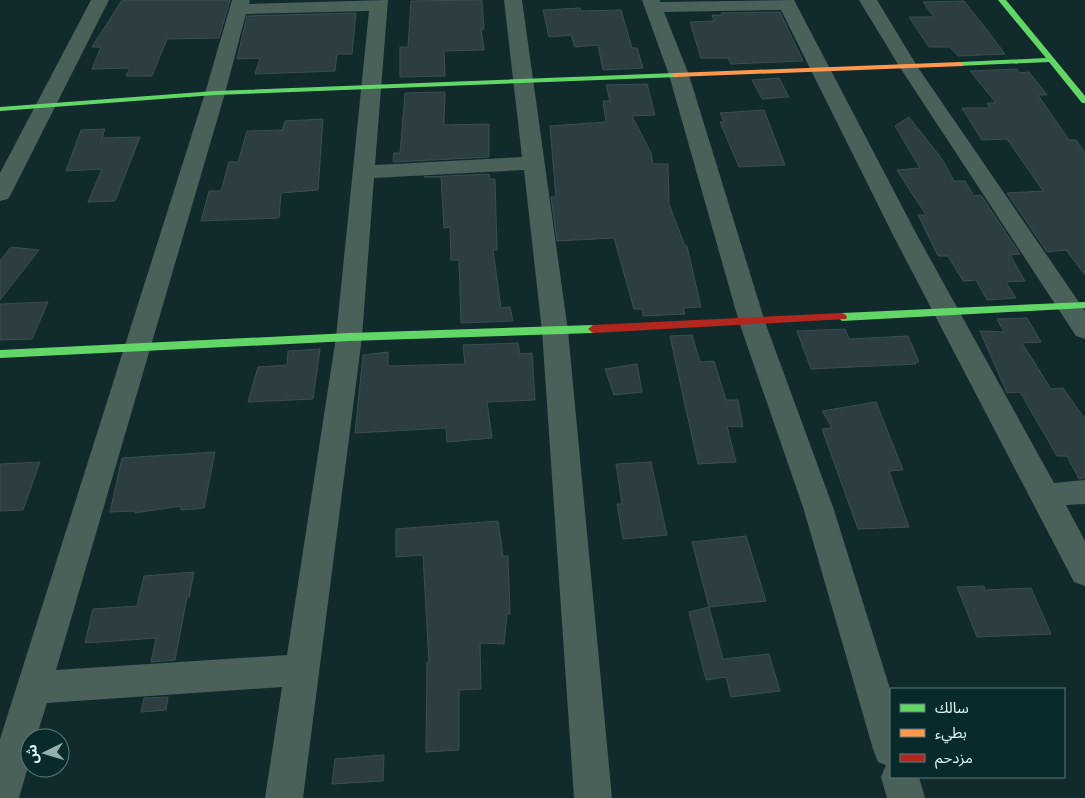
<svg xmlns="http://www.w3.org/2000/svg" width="1085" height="798" font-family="Inter,'Noto Sans Arabic',sans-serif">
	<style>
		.building { fill: #2d3e43; stroke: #3c4e52 }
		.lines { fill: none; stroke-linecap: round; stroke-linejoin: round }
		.street { fill: #496159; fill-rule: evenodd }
		.fast { fill: #63d668; fill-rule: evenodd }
		.slow { fill: #ff974d; fill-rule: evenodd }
		.jam { fill: #b3261e; fill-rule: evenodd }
	</style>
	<rect width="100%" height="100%" fill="#112a2c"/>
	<!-- building -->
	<g class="building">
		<path d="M122 0H230L219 38 167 39 152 76H126L130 68 92 69 101 47H92Z"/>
		<path d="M482 0 484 29H481L484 50 444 51 445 76 400 77V47H408L411 1Z"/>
		<path d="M964 1 983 25 1005 54 958 56 950 47H929L909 17H934L923 2Z"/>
		<path d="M580 8 581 11 621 10 632 48H637L643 68 603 70 598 45 575 47 571 35 549 37 543 10Z"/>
		<path d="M780 12 803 61 731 64 728 58H701L690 22 714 21 712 15H722L721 13Z"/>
		<path d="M356 13 352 54H337L335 71 255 74 260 58 237 59 247 16Z"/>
		<path d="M1017 69 1019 73 1029 72 1047 95H1038L1069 140H1076L1085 152V275L1066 250 1047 252 1007 193 1043 191 1007 139 982 140 962 108H990L987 103H996L970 71Z"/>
		<path d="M779 78 789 97 762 99 752 80Z"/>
		<path d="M647 84 655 115 632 116 651 153 653 164H668L669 204 685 246H687L701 307 683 308 685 314 643 316 642 309H634L614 238 557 241 551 197H556L550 126 606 122 603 101H610L606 85Z"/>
		<path d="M445 92 444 125 489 124V157L393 162 394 153H400L405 93Z"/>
		<path d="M764 110 785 165 739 167 720 122H724L720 113Z"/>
		<path d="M909 117 942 159 954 181H965L974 196 981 195 1020 254 1010 255 1025 281 1006 282 1016 298 987 300 976 280 963 281 948 256H938L918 215H926L897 170 920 168 895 126Z"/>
		<path d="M323 119 318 190 281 193 279 218 201 221 209 191H221L229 162H238L247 131 282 130 285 121Z"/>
		<path d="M105 129 102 138 140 137 115 201 88 202 102 169 66 171 81 130Z"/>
		<path d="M489 174 490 179H495L497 250H493L501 308 510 307 513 321 461 323 459 260H451L450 227 444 228 441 177H424Z"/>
		<path d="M11 247 39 250 0 300V261Z"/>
		<path d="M48 302 32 339 0 340V304Z"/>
		<path d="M1027 318 1041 342 1022 343 1051 389 1063 388 1085 419V478L1079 479 1067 456H1057L1020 392 1007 393 980 331 1004 332 997 319Z"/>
		<path d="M845 329 849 339 908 336 919 362H915L916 364 811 369 797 331Z"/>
		<path d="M692 335 700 362 714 361 726 400H738L743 427 727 426 736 462 698 464 670 336Z"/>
		<path d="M518 343 520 354 532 353 535 400 487 402 492 438 447 442 446 428 355 433 363 355 388 352V366L465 364 463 345Z"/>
		<path d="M320 349 313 399 248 402 258 367 287 365 288 351Z"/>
		<path d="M637 364 642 392 614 395 605 369Z"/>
		<path d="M876 402 903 470 889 471 909 527 858 529 822 429 832 428 822 411Z"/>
		<path d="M215 452 204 508 181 510V506L135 513V511L110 512 122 458Z"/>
		<path d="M40 462 23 510 0 511V464Z"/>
		<path d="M651 462 667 535 623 539 617 504H622L616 464Z"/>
		<path d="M498 521 503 556H508L510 614H507L504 644 480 643 481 689 459 690V750L426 752 427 662H429L423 555 396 557V529Z"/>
		<path d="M746 536 766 601 709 607 692 542Z"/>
		<path d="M194 572 189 597H187L175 660 151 662 156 638 85 643 93 609 137 606 144 576Z"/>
		<path d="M984 586 985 590 1031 588 1051 634 977 637 957 587Z"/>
		<path d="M709 607 723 659 769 654 780 691 731 697 726 677 706 680 689 612Z"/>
		<path d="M168 697 166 710 141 712 144 698Z"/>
		<path d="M384 755 383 781 332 784 335 759Z"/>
	</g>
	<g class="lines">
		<!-- street -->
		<g class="street">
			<path d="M91 0H109L11 194 8 199 0 201V173Z"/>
			<path d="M232 0H250L249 4 388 0 375 165 522 157 504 0H522L568 331 612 798H574L542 331 524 170 374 178 362 337 303 798H265L282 687 47 703 36 738H30V760L19 798H0V739L205 93ZM369 11 336 337 287 655 56 670 225 93 246 14Z"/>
			<path d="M642 0H660V2L794 0 917 235 1054 483 1085 480V504L1066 505 1085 541V586L1074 582 893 235 781 10 664 12 689 75 765 322 833 507 891 692V777H919L925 798H887L881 777 886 765 878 762 873 749 803 507 739 322 669 75Z"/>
			<path d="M859 0H877L917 66 1085 311V339L1076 336 899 66Z"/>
		</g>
		<!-- fast -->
		<g class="fast">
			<path d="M998 0H1006L1085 96V103H1082L1049 62 957 66 956 64 960 62 1046 58Z"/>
			<path d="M675 73H678V77L215 95 0 111V107L215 91Z"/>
			<path d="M1085 302V308L842 321 837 317 842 313Z"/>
			<path d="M593 325 598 329 593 333 349 341 0 358V350L349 333Z"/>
		</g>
		<!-- slow -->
		<path class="slow" d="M960 62 964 64 963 66 675 77 671 75 675 73Z"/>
		<!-- jam -->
		<path class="jam" d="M842 313 846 315 847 317 846 319 593 333 588 329 593 325Z"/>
	</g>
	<!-- legend -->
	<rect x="890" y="688" width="175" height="90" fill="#082a2b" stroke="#5e7b7c"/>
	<rect x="900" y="704" width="25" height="8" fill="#63d668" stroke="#5e7b7c"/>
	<text x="935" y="713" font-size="15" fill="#dff5f6">سالك</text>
	<rect x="900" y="729" width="25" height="8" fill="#ff974d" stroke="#5e7b7c"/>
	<text x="935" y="738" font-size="15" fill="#dff5f6">بطيء</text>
	<rect x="900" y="754" width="25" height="8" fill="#b3261e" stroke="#5e7b7c"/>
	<text x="935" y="763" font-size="15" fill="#dff5f6">مزدحم</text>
	<!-- north arrow -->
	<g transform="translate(45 753) rotate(265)"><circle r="24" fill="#082a2b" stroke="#5e7b7c"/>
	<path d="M0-4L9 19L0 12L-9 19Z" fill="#97aeaf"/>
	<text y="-8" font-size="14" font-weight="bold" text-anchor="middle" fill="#dff5f6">ش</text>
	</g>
</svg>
